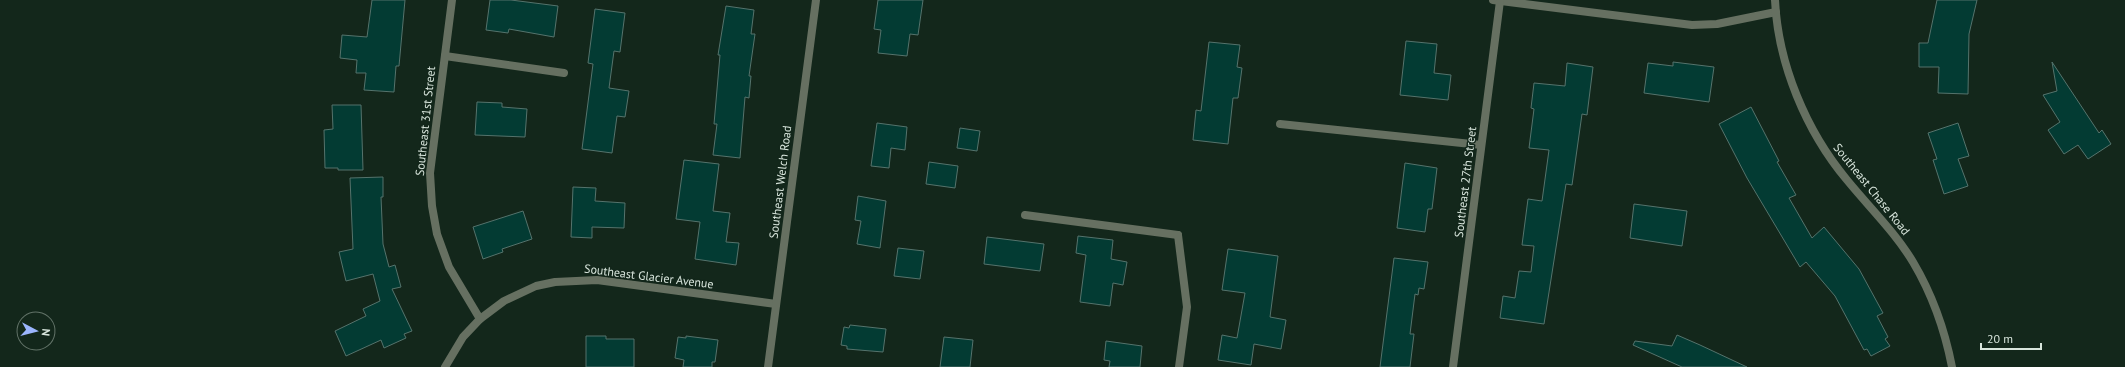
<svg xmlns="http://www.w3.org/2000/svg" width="2125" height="367" font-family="'PT Sans',sans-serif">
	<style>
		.building { fill: #033b33; stroke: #55736c }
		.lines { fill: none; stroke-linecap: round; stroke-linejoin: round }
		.service { stroke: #667061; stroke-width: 8 }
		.minor { stroke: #667061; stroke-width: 8 }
		.tertiary { stroke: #667061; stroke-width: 8 }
		.labels { text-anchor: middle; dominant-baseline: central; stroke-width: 3; stroke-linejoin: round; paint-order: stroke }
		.street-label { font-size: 12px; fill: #d8e5dc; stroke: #13271b }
	</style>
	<rect width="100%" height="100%" fill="#13271b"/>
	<!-- building -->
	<g class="building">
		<path d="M372 0H405L399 66H396L394 92 364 90 366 73H356L357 60 340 58 342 35 367 37Z"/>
		<path d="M490 0H511L558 6 554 37 509 29 508 33 486 30Z"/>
		<path d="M878 0H923L918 35 910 34 907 56 878 53 881 30 874 29Z"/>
		<path d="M1937 0H1977L1969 34 1968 94 1938 93 1939 67H1919V43H1928Z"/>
		<path d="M726 6 754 10 751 34H755L749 76H751L749 98 745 97 740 158 713 155 717 124H714L720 55H718Z"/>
		<path d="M595 9 625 13 620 52 614 51 609 88 629 91 625 117 617 116 612 153 582 149 593 64 588 63Z"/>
		<path d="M1406 41 1437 44 1434 73 1451 75 1448 100 1400 95Z"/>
		<path d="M1209 42 1240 45 1237 67 1242 68 1238 98H1233L1228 144 1193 140 1196 110 1201 111Z"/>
		<path d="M1673 62 1714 67 1709 102 1644 93 1648 63 1673 66Z"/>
		<path d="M2052 62 2099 133 2102 130 2111 144 2088 159 2078 145 2064 154 2048 130 2060 122 2043 95 2057 91Z"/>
		<path d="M1567 63 1593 67 1587 115 1582 114 1572 185 1566 184 1544 324 1500 318 1503 296 1515 298 1519 271 1531 272 1534 246 1522 245 1528 199 1542 201 1549 150 1529 148 1534 109 1531 108 1534 83 1565 86Z"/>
		<path d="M477 102 502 103V107L527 109 525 137 475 135Z"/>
		<path d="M332 105H361L363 170H338V168H325L324 130 333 129Z"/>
		<path d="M1751 107 1779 161 1777 162 1796 195 1789 198 1812 238 1824 227 1859 269 1883 313 1877 316 1888 337 1885 339 1890 346 1871 356 1867 349 1864 350 1835 296 1806 262 1800 267 1747 178 1719 124Z"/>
		<path d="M877 123 907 127 905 150 891 148 889 168 871 166Z"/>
		<path d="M1958 123 1969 156 1958 159 1968 186 1944 194 1933 160 1937 159 1928 133Z"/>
		<path d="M960 128 980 131 977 151 957 148Z"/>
		<path d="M684 160 719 164 713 211 730 213 726 242 739 243 736 265 695 259 700 222 676 219Z"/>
		<path d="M929 162 958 166 955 188 926 184Z"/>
		<path d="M1405 163 1437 168 1432 209H1428L1425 232 1397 228Z"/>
		<path d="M383 177V197H381L383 244 389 267 395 265 401 287 392 289 412 331 404 334 406 338 384 348 381 340 346 356 335 331 366 316 363 309 380 301 373 274 346 281 339 252 353 249 350 178Z"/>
		<path d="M573 187 596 188 595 201 625 203 624 228 592 227V238L571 237Z"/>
		<path d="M858 196 886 201 880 248 857 244 861 221 855 220Z"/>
		<path d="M1634 204 1687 211 1682 246 1630 238Z"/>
		<path d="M523 211 532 239 502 249 503 252 483 259 473 227Z"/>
		<path d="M1078 236 1113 240 1111 259 1127 262 1123 285 1113 283 1110 306 1080 302 1086 255 1076 253Z"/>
		<path d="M987 237 1044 244 1040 271 984 264Z"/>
		<path d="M898 248 924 251 920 279 894 276Z"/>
		<path d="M1228 249 1278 256 1270 317 1286 320 1281 349 1254 344 1251 365 1218 360 1222 335 1237 338 1245 293 1222 290Z"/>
		<path d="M1394 258 1428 262 1424 289 1419 288 1418 295 1415 294 1410 334H1414L1410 367H1380Z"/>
		<path d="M850 325 886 329 883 352 847 349V346L841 345 844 327 849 328Z"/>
		<path d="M1677 335 1700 345 1747 367H1682L1633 345 1635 341 1672 346Z"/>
		<path d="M586 336H606V339H634V367H586Z"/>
		<path d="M686 336 718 340 715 362H712V367H683L684 360 675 358 678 337 686 338Z"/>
		<path d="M944 337 973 340 970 367H940Z"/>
		<path d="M1106 341 1142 346 1140 367H1109L1110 361 1104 360Z"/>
	</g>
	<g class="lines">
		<!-- service -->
		<g class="service">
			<path d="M445 56 564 73"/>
			<path d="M1280 124 1481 145"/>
			<path d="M1025 215 1178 235"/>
		</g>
		<!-- minor -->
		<g class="minor">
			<path d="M452 0 430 173 432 206 437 234 449 267 480 319"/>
			<path d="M1493 0 1692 25 1717 24 1776 12"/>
			<path d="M1178 235 1187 307 1179 367"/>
			<path d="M445 367 463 337 480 319 504 301 536 286 555 282 597 280 776 304"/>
			<path d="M1453 367 1500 1"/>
		</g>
		<!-- tertiary -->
		<g class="tertiary">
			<path d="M1775 0C1778 64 1806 131 1847 180 1869 207 1895 232 1913 262 1932 294 1945 331 1952 367"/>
			<path d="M768 367 816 0"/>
		</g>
	</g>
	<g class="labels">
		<!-- street labels -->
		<g class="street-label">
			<text transform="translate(425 121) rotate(-84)">Southeast 31st Street</text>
			<text transform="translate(780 182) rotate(-83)">Southeast Welch Road</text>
			<text transform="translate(1465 182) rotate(-83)">Southeast 27th Street</text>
			<text transform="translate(1872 189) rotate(51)">Southeast Chase Road</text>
			<text transform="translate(649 276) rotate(7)">Southeast Glacier Avenue</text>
		</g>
	</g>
	<!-- north arrow -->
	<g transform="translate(36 331) rotate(97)"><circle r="19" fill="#13271b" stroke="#627368"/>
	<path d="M0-3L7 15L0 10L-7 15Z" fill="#9bb5fd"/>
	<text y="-6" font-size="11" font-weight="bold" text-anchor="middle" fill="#d8e5dc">N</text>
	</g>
	<!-- scale -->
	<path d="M1981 343v6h60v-6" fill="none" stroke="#d8e5dc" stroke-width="2"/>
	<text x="1987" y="343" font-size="12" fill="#d8e5dc" stroke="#13271b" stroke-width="3" paint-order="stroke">20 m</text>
</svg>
